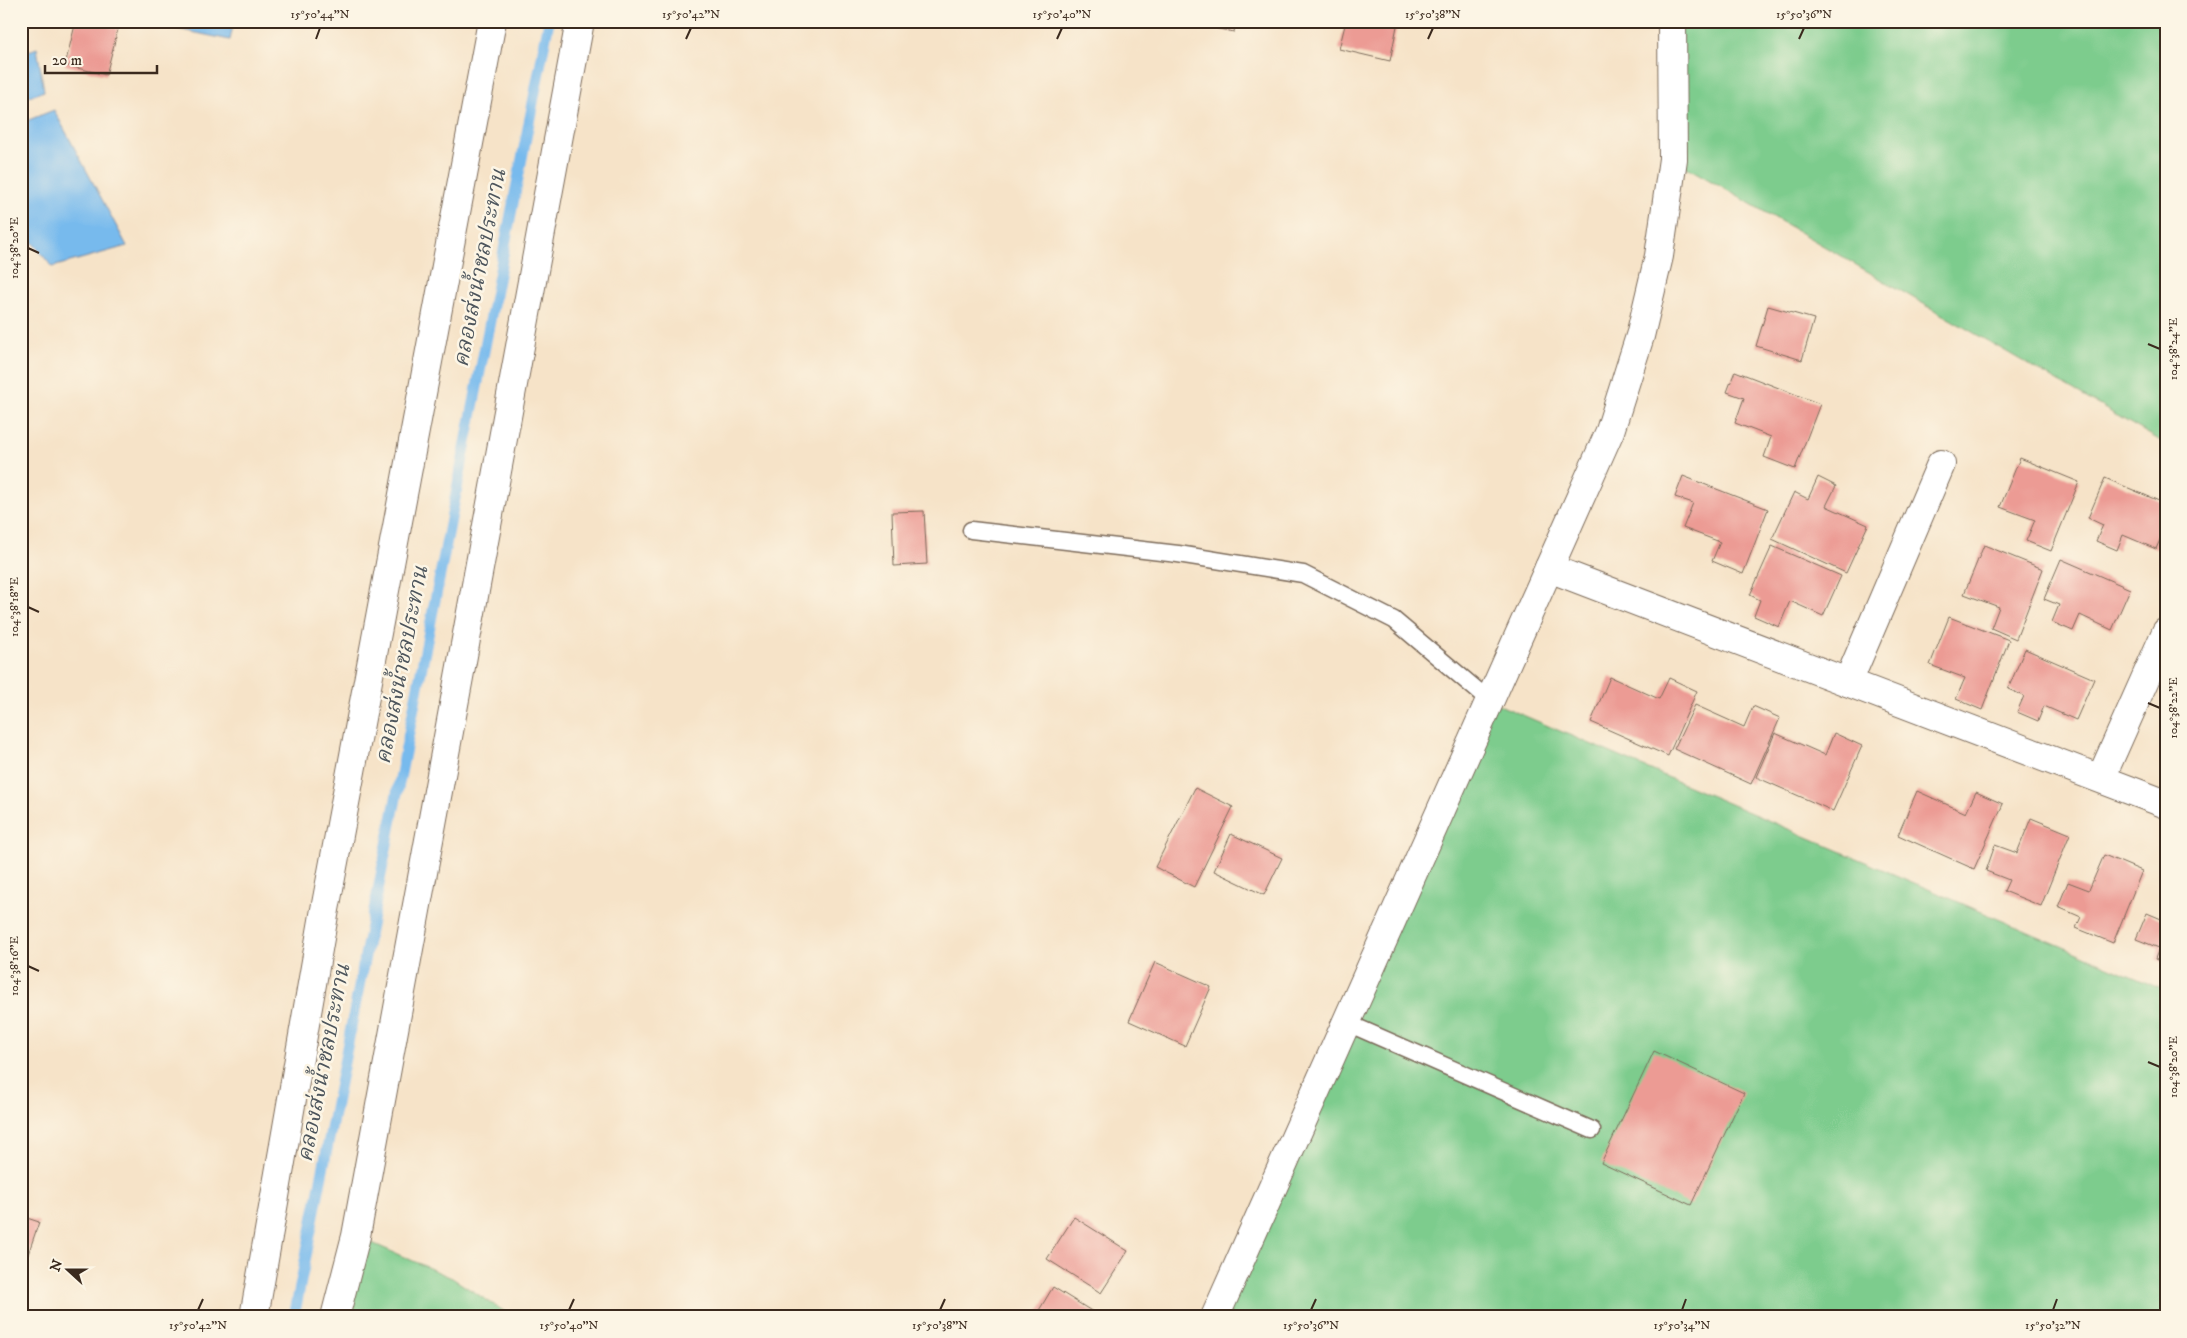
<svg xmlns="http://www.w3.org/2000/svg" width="2187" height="1338" font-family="'IM FELL DW Pica','Noto Serif Thai',serif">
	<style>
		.green { fill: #7dcc8d; stroke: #5c7b56 }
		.water { fill: #77baed; stroke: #597286 }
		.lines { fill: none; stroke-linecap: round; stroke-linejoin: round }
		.stream { stroke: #77baed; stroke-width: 11 }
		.building { fill: #ec9b94 }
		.service-casing { stroke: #7c6b5a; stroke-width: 19 }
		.minor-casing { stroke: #7c6b5a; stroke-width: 30 }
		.service { stroke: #fff; stroke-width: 16 }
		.minor { stroke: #fff; stroke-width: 28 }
		.ticks { fill: none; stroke: #3b2a1e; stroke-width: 2 }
		.labels { text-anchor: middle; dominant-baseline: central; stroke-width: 5; stroke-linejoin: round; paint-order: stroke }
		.water-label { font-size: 22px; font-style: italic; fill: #4d555c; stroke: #fcf5e5 }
		.neatline { fill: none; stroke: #3b2a1e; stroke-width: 2 }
		.ticks-label { font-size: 12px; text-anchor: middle; fill: #3b2a1e }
	</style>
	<rect width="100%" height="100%" fill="#fcf5e5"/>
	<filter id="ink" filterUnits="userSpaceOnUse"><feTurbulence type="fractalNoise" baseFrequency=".02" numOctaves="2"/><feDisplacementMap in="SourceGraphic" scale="10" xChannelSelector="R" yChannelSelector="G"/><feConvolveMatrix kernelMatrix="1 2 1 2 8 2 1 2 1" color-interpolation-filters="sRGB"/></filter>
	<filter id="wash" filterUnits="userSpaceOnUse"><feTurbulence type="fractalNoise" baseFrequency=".0096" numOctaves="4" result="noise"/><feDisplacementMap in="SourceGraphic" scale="20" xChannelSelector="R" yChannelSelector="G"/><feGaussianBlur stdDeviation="1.12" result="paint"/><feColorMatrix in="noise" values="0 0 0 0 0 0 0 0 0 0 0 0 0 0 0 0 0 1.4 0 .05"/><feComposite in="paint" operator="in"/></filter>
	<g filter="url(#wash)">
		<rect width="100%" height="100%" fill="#f6e3c8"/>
		<!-- green -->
		<g class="green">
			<path d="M1672 21H2161L2166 25V444L1673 159Z"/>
			<path d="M1490 701 2166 991V1317H1215Z"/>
			<path d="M356 1236 452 1278 513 1317H335Z"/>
		</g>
		<!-- water -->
		<g class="water">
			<path d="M139 21H234L230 40Z"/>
			<path d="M37 48 44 91 21 99V54Z"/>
			<path d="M54 110 127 246 52 267 21 228V123Z"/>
		</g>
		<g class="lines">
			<!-- stream -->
			<path class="stream" d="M294 1317 549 21"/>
		</g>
		<g id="blocks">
			<!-- building -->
			<g class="building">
				<path d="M76 21H89L118 29 106 75 65 65Z"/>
				<path d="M1205 21H1236L1234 32 1204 26Z"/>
				<path d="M1346 21H1398L1390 61 1339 49Z"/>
				<path d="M1768 306 1814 319 1802 360 1756 346Z"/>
				<path d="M1735 371 1820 404 1795 469 1764 457 1771 437 1735 423 1744 398 1727 392Z"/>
				<path d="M2020 458 2079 482 2051 551 2026 541 2035 520 2000 507Z"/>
				<path d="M1683 476 1768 509 1743 574 1712 561 1720 542 1683 528 1693 503 1675 497Z"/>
				<path d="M1818 477 1836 486 1826 506 1868 525 1846 573 1772 539 1794 492 1808 499Z"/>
				<path d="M2105 478 2166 504V526L2156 549 2123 535 2117 550 2096 541 2103 525 2088 518Z"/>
				<path d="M924 511 927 564 894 566 892 512Z"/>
				<path d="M1984 545 2043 569 2016 639 1991 628 1999 607 1964 594Z"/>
				<path d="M1772 546 1841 576 1823 616 1790 601 1779 627 1754 616 1760 600 1750 595Z"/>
				<path d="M2061 559 2130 589 2112 630 2080 615 2073 631 2052 622 2059 605 2044 599Z"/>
				<path d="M1949 617 2009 640 1982 710 1956 699 1965 678 1930 665Z"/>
				<path d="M2025 649 2094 679 2076 720 2044 706 2038 721 2017 712 2024 696 2008 689Z"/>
				<path d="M1610 677 1659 699 1669 678 1697 691 1668 756 1591 722Z"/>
				<path d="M1695 705 1744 727 1753 706 1780 718 1751 784 1674 749Z"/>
				<path d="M1775 733 1825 755 1834 733 1862 746 1833 811 1756 777Z"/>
				<path d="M1195 788 1233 807 1194 887 1155 867Z"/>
				<path d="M1917 791 1966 813 1976 792 2003 804 1974 869 1898 835Z"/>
				<path d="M2031 818 2070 834 2041 906 2004 891 2009 880 1986 871 1995 845 2017 853Z"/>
				<path d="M1231 834 1282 858 1264 895 1214 871Z"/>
				<path d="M2104 855 2142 871 2113 943 2076 928 2081 917 2058 907 2068 882 2089 890Z"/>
				<path d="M2147 913 2166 921V964L2155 959 2159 948 2136 939Z"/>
				<path d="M1155 962 1211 987 1185 1046 1129 1021Z"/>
				<path d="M1654 1051 1744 1093 1691 1205 1601 1163Z"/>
				<path d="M21 1216 39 1222 22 1272H21Z"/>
				<path d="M1074 1217 1128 1251 1101 1293 1047 1259Z"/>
				<path d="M1053 1287 1101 1317H1035Z"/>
			</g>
		</g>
	</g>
	<g filter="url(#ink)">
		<use href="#blocks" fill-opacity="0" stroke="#7c6b5a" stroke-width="1"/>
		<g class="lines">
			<defs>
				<g id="service">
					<path d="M971 530 1178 554 1303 574 1394 620 1490 701"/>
					<path d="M1345 1022 1592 1130"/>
				</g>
				<g id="minor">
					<path d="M1549 568 2166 804"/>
					<path d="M1848 682 1941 464"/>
					<path d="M2101 778 2166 632"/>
					<path d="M254 1317 324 915 492 21"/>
					<path d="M335 1317 356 1236 580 21"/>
					<path d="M1215 1317 1610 431 1640 336 1659 256 1673 159 1672 21"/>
				</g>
			</defs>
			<!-- service casing -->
			<use href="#service" class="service-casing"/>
			<!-- minor casing -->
			<use href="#minor" class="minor-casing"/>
			<!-- service -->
			<use href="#service" class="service"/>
			<!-- minor -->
			<use href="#minor" class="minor"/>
		</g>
	</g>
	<!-- ticks -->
	<path class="ticks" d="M316 39 320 28M686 39 691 28M1057 39 1062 28M1428 39 1433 28M1799 39 1804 28M28 248 39 253M2148 344 2160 349M28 607 39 612M2148 703 2160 708M28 966 39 971M2148 1062 2160 1067M198 1310 203 1299M569 1310 574 1299M940 1310 945 1299M1311 1310 1316 1299M1682 1310 1686 1299M2053 1310 2057 1299"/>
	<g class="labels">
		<!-- water labels -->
		<g class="water-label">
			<text transform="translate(480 268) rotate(-79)">คลองส่งน้ำชลประทาน</text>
			<text transform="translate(402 665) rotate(-79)">คลองส่งน้ำชลประทาน</text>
			<text transform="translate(324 1063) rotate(-79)">คลองส่งน้ำชลประทาน</text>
		</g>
	</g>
	<!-- margin -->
	<rect width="2187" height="1338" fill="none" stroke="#fcf5e5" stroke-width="55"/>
	<!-- north arrow -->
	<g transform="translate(68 1270) rotate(291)" stroke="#fcf5e5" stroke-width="4" paint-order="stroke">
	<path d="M0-4L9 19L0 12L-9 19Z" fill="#3b2a1e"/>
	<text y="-8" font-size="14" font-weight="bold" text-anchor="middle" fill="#3b2a1e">N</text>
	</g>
	<!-- scale -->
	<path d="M45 65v8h112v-8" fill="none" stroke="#3b2a1e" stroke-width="2.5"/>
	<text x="52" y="65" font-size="15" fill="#3b2a1e" stroke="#fcf5e5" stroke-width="4" paint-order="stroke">20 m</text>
	<rect x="28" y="28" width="2132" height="1282" class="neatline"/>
	<g class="ticks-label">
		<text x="320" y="18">15°50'44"N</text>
		<text x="691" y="18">15°50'42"N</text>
		<text x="1062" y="18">15°50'40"N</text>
		<text x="1433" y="18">15°50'38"N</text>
		<text x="1804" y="18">15°50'36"N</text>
		<text transform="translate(14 248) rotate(-90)" y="4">104°38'20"E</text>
		<text transform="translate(2173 349) rotate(-90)" y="4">104°38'24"E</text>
		<text transform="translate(14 607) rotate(-90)" y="4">104°38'18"E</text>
		<text transform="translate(2173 708) rotate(-90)" y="4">104°38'22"E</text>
		<text transform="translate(14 966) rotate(-90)" y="4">104°38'16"E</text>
		<text transform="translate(2173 1067) rotate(-90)" y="4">104°38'20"E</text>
		<text x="198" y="1329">15°50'42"N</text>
		<text x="569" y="1329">15°50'40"N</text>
		<text x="940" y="1329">15°50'38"N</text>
		<text x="1311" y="1329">15°50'36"N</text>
		<text x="1682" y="1329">15°50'34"N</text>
		<text x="2053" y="1329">15°50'32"N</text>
	</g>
</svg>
